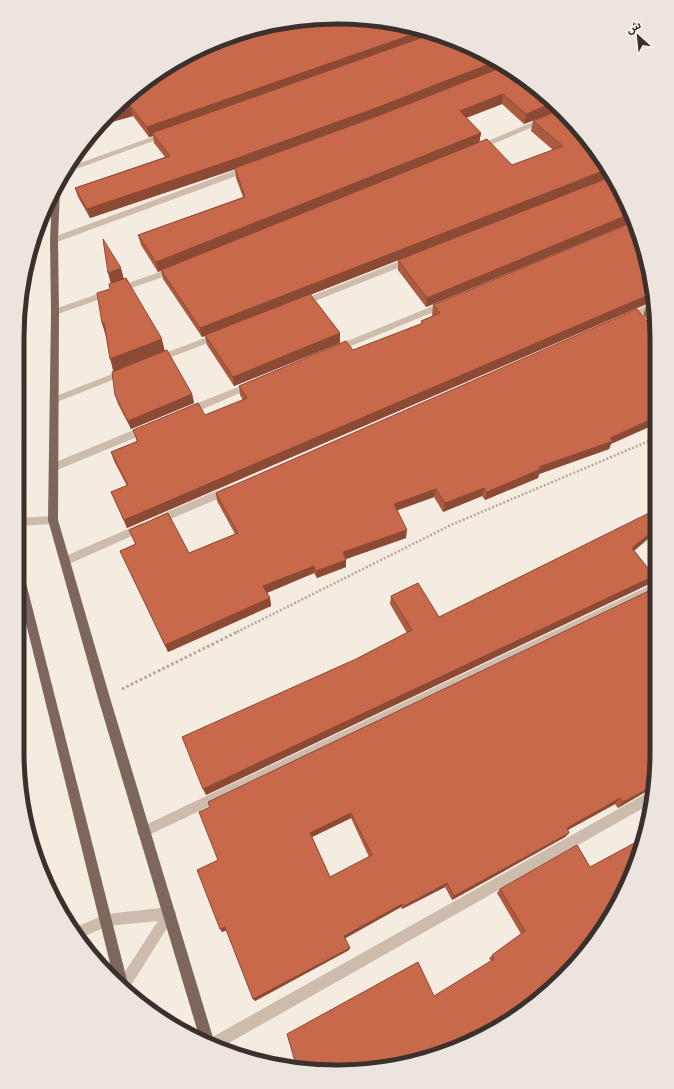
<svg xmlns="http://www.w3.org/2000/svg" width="674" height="1089" font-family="'Golos Text','Noto Sans Arabic',sans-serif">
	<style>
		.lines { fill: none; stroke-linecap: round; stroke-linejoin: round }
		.path-far1 { stroke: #b9a596; stroke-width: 2.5; stroke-dasharray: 2 2; stroke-linecap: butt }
		.path { stroke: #b9a596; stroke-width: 3; stroke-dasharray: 2.5 2.5; stroke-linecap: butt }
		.minor { fill: #cdbbac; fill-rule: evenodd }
		.major { fill: #7d675c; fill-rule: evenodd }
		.wall { fill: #ac5a40; fill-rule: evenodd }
		.shaded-wall { fill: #8c4a34 }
		.building { fill: #c8694b; stroke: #8c4a34; fill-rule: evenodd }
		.rim { fill: none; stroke: #3b302b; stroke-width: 5 }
	</style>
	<rect width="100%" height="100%" fill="#f4ebe1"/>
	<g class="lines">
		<!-- path-far1 -->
		<path class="path-far1" d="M237 632 451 525 656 438"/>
		<!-- path -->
		<path class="path" d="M122 689 239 631"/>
		<!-- minor -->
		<g class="minor">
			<path d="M542 118H545L549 120 481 149H475L474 147Z"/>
			<path d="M163 133H169L170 135 65 173 69 167Z"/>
			<path d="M244 167H250L251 169 250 171 57 242H51L50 240 51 238Z"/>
			<path d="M410 257 414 260 413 262 305 305H299L298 303 299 301Z"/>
			<path d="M174 267 177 268V272L58 314 55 315 51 312 52 310Z"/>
			<path d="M445 301 448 302 449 304 448 306 339 351H333L332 349 333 347Z"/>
			<path d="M654 302 655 308 628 320 624 317 625 315Z"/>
			<path d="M218 333 221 334 222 336 221 338 158 362 154 359 155 357Z"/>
			<path d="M125 369 128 370 129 372 128 374 57 402H51L49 400 51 398Z"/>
			<path d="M251 382 254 383 255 385 254 387 191 414 188 415 183 411 185 408Z"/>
			<path d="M146 425 149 426 151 429 149 432 57 470H51L49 467 51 464Z"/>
			<path d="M228 486 231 487 233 490 231 493 159 524 156 525 153 524 151 521 153 518Z"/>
			<path d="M53 516 56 517 58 520 56 523 53 524 18 526V518Z"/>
			<path d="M142 523 145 524 147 527 145 530 69 564 65 565 61 564 60 561 61 558Z"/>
			<path d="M655 583V592L147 836 143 838 139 836 137 832 139 828Z"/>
			<path d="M654 789 652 803 220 1048 208 1041 209 1039Z"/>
			<path d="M170 907 174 909 176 913 174 917 128 990 119 981 158 921 107 926 79 939 71 929 107 914Z"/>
		</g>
		<!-- major -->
		<g class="major">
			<path d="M58 186 60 188 58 240 59 312 58 520 110 698 214 1041 213 1044 199 1036 98 698 48 520 51 312 50 240 52 196Z"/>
			<path d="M18 567 22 568 23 571 128 984 126 989 113 975 18 591Z"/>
		</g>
	</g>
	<!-- wall -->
	<g class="wall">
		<path d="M295 20 560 110 524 124 502 104 466 118 481 133 479 143 512 165 553 150 531 131 533 121 578 126 614 177 646 254 654 301 127 528 111 492 127 486 114 461 111 452 137 442 133 430 205 415 243 400 240 395 239 386 353 350 421 324V321L433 316 432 315 433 305 633 222H632L426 307 398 270V260L310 295 340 333V343L234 386 207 345 205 336 202 337 163 279 161 270 158 272 141 245 138 235 243 197 236 178 235 169 90 218 78 197 75 188 165 157 154 143 153 136 149 137 133 116 108 123 107 117Z"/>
		<path d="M124 279 165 351 192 394 194 403 131 429 118 404 115 395 113 371 106 336 102 323 110 289Z"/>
		<path d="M647 305 656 316V330L643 315Z"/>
		<path d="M611 444 609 449 539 474 538 478 485 500 482 496 443 512 434 497 397 510 406 538 346 559V567L317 578 314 573 267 593 270 598 271 606 168 652 120 551 135 544 129 530 189 553 235 534 217 501 216 493Z"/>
		<path d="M655 533 634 551 654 576 649 584 206 795 356 659 407 633 390 604 391 596 439 617Z"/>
		<path d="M655 588 654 782 651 784 653 786 647 791 618 808 615 804 568 830 569 833 565 837 452 900 445 887 402 909 401 907 345 938 349 950 255 1001 226 930 222 932 218 860ZM351 818 369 857 330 877 312 837Z"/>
		<path d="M590 867 633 874 434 996 491 961 489 958 521 934 497 893 500 889Z"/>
	</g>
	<!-- shaded-wall -->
	<g class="shaded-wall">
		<path d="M425 30 439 35 152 133 153 136 149 137 147 127Z"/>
		<path d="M497 61 506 67 375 118 233 170 90 218 87 209Z"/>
		<path d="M503 94 502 104 458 121 460 111Z"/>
		<path d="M553 103 560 110 524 124 526 114Z"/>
		<path d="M130 106 133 116 108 123 107 117 112 112Z"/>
		<path d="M481 133 479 143 158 272 156 262Z"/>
		<path d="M608 169 612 174 611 177 202 337 200 328Z"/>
		<path d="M630 214 632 222 426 307 427 298Z"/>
		<path d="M121 268 125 283 112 288 108 273Z"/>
		<path d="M653 293V301L127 528 124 520Z"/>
		<path d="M102 323H104L108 335 106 336Z"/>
		<path d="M340 333V343L234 386 233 377Z"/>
		<path d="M162 339 165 352 114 372 110 359Z"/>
		<path d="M192 394 194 403 131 429 128 421Z"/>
		<path d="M656 417V424L611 444 609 449 539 474 538 478 485 500 487 492 539 467 610 438Z"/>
		<path d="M484 488 482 496 443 512 445 503Z"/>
		<path d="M436 489 434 497 393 512 394 504Z"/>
		<path d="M655 529V533L627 556 632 548Z"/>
		<path d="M407 530 406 538 343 560V552Z"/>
		<path d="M346 560V567L317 578 316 571Z"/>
		<path d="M314 566V573L264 594 263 586Z"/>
		<path d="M654 576 649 584 206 795 203 789Z"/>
		<path d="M270 598 271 606 168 652 165 645Z"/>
		<path d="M654 780V782L644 788 650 782Z"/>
		<path d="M653 786 647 791 618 808 623 802Z"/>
		<path d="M620 798 615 804 562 833 567 828Z"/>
		<path d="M351 813V818L310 838V833Z"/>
		<path d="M569 833 565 837 452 900 454 896Z"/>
		<path d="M447 883 445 887 402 909 404 906Z"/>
		<path d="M402 904 401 907 344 939V936Z"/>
		<path d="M225 927 227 930 222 932 220 929Z"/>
		<path d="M350 948 349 950 255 1001 253 999Z"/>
	</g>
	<!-- building -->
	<g class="building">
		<path d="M358 18 420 28 425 30 147 127 130 106 112 112 126 96 177 60 234 34 295 20Z"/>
		<path d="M435 33 479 50 497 61 376 108 232 160 87 209 75 188 170 156 152 133Z"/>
		<path d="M505 66 532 83 553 103 526 114 503 94 460 111 481 133 156 262 138 235 245 197 235 168 383 114Z"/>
		<path d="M560 110 578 126 608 169 200 328 161 270 487 139 512 165 563 146 533 121Z"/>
		<path d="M613 176 630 214 427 298 398 260Z"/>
		<path d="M633 222 646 254 653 293 124 520 111 492 128 485 111 452 138 441 133 430 198 403 205 415 247 398 239 386 346 341 353 350 423 323 421 321 440 313 433 305Z"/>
		<path d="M103 239 121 268 108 273Z"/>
		<path d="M126 278 162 339 110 359 104 323H102L97 293 110 289 109 284Z"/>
		<path d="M310 294 340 333 233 377 205 335Z"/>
		<path d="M654 302 656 316 647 305Z"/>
		<path d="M637 309 656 332V417L610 438 613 441 539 467 541 469 487 492 484 488 445 503 436 489 394 504 407 530 343 552 346 560 316 571 314 566 263 586 270 598 165 645 120 551 136 544 129 530 168 513 189 553 238 533 216 493Z"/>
		<path d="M167 350 192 394 128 421 115 395 112 372Z"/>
		<path d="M655 510V529L632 548 654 576 203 789 182 737 356 659 412 630 391 596 418 583 439 617Z"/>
		<path d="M655 588 654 780 650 782 653 786 623 802 620 798 567 828 569 833 454 896 447 883 404 906 402 904 344 936 350 948 253 999 225 927 220 929 197 870 218 860 199 812 210 807 208 802ZM351 813 372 855 330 877 310 833Z"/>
		<path d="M640 840 641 842 633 874 591 947 515 1018 420 1061 337 1072 296 1065 287 1034 418 962 434 996 494 959 492 955 525 931 500 889 577 845 590 867Z"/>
	</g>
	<!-- crop -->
	<path d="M0 0H674V1089H0ZM337 24H337A313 313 0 0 1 650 337V752A313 313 0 0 1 337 1065H337A313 313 0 0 1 24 752V337A313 313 0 0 1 337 24Z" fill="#ece5de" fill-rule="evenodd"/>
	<path class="rim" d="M337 24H337A313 313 0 0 1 650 337V752A313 313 0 0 1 337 1065H337A313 313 0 0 1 24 752V337A313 313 0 0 1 337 24Z"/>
	<!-- north arrow -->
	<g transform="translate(638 36) rotate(333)" stroke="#fbf5ee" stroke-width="3" paint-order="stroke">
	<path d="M0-3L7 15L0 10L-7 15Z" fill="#3b302b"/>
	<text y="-6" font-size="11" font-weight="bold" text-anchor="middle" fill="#3b302b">ش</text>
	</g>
</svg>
